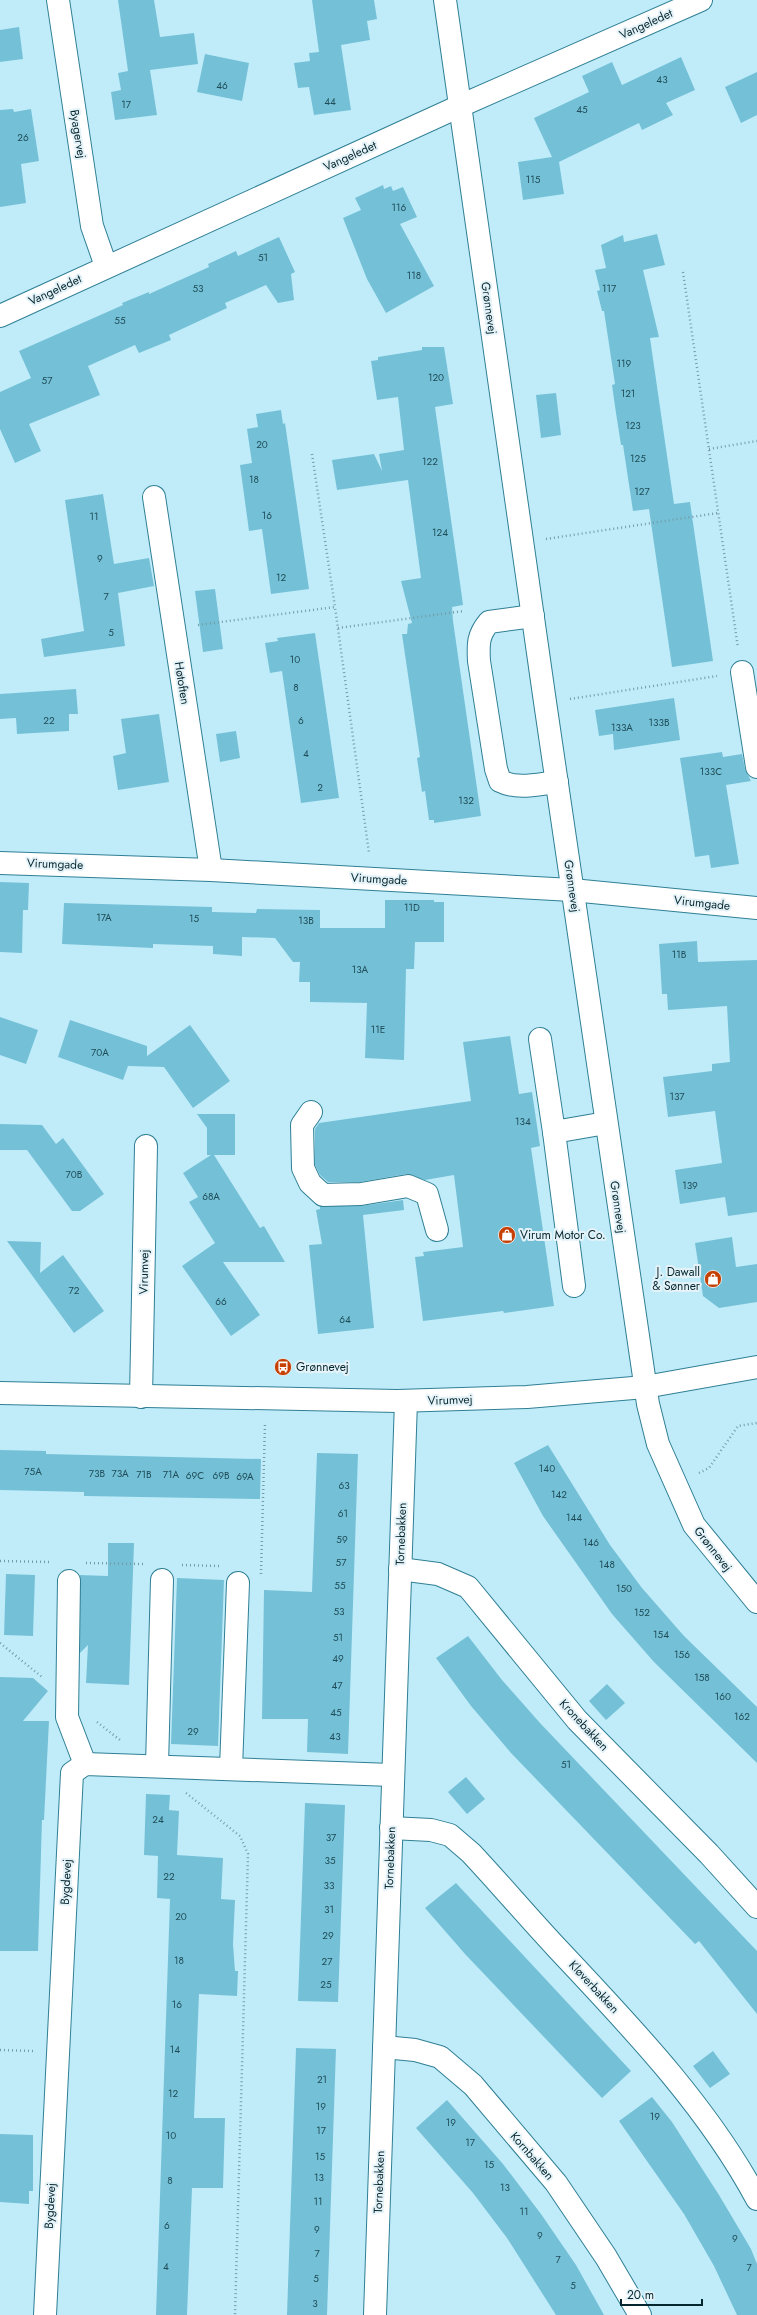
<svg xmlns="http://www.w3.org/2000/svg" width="757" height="2315" font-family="Jost,sans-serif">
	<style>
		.building { fill: #74c1d7 }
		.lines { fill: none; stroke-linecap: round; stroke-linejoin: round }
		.minor-casing { stroke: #2f7f94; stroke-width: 24 }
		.path { stroke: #749ca8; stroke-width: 2.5; stroke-dasharray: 1 3; stroke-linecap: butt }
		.minor { stroke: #fff; stroke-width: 22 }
		.labels { text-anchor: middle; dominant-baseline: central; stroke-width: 4; stroke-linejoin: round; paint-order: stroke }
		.number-label { font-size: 10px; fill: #204d59 }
		.street-label { font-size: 12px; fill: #04262f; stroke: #e5f3f8 }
		.poi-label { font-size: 12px; fill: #04262f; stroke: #e5f3f8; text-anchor: start }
	</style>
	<rect width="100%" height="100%" fill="#c0ecfa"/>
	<!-- building -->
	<g class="building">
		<path d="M118 0H154L160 37 194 33 198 64 150 70 157 115 115 120 111 92 121 90 118 73 128 71Z"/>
		<path d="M312 0H374L377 19 367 21 370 40 341 45 351 110 314 115 309 87 298 88 294 63 310 61 309 53 319 52Z"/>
		<path d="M19 27 23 59 0 62V30Z"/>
		<path d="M205 54 249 63 242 101 197 92Z"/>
		<path d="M681 57 695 90 666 103 673 115 642 130 639 123 559 162 564 194 523 200 518 162 552 157 534 118 589 92 582 76 612 62 622 85Z"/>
		<path d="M757 72V115L741 123 725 87Z"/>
		<path d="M13 109 14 112 31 109 39 161 21 164 26 203 0 207V110Z"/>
		<path d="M383 185 384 189 391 186 393 191 403 187 417 217 400 224 434 286 386 313 367 279 343 218 361 210 355 198Z"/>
		<path d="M657 234 665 265 643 270 659 337 650 338 674 504 690 502 713 661 672 667 649 509 633 511 623 445H621L616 413 612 385 615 384 604 311H602L597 291 600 290 595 270 606 268 601 245 623 235 624 242Z"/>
		<path d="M279 237 295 272 291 274 294 300 278 303 266 285 225 303 227 308 169 335 171 340 139 353 135 345 88 366 100 395 29 424 41 451 15 463 0 429V392L31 378 19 351 123 305 122 303 149 292V294L209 267 208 264 236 251 238 256Z"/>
		<path d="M422 347H444L453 404 435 407 461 590 463 605 452 607 453 621 481 816 434 823V820H429L425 791 422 792 417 758 420 757 402 634H407L408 624 412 623 401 581 421 578 408 480 337 490 332 460 374 454 382 471 379 454 404 450 398 397 377 400 371 361 378 360V357L422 350Z"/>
		<path d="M556 393 561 435 541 438 536 395Z"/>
		<path d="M281 410 283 424 285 423 309 589 271 594 262 529 249 531 240 465 252 463 247 429 258 427 256 414Z"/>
		<path d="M103 494 114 564 149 558 154 586 118 593 125 646 44 657 41 639 84 631 65 500Z"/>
		<path d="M215 589 223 649 203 652 195 591Z"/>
		<path d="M315 633 339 798 301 803 282 671 270 673 265 643 278 641 277 638Z"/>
		<path d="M76 689 78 714H69V731L17 734 16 718 0 719V694Z"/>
		<path d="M674 698 680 740 614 750 613 734 599 736 595 710Z"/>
		<path d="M159 714 169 782 118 790 113 756 126 753 121 719Z"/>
		<path d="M236 731 240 758 220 762 216 734Z"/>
		<path d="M722 752 723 757 742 754 745 769 751 781 726 785 739 864 711 868 709 855 695 857 680 758Z"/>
		<path d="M0 882 29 883 28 910H23L22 953 0 952Z"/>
		<path d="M385 900H434V902H444V942H415L414 969H406L404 1060 365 1058 367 1003 310 1002V982H299L300 962H293L275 938 242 937V956L213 954V946L153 944V948L62 944 64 903 212 907V912L256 913 257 909 320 910V928H385Z"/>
		<path d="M697 941 698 962 757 960V1212L728 1216 725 1197 680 1204 675 1170 722 1163 715 1111 668 1117 663 1077 712 1071V1064L730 1062 727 1006 668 1010 667 994H662L659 944Z"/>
		<path d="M0 1017 38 1030 26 1064 0 1055Z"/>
		<path d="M70 1020 147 1046V1056L190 1025 230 1081 193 1108 164 1067 128 1066 123 1080 58 1057Z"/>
		<path d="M510 1036 519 1094 532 1092 540 1146 531 1148 554 1306 504 1313 503 1311 423 1321 415 1257 424 1256 423 1252 463 1247 454 1175 425 1180 406 1174 360 1182H328L320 1175 315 1165V1129L319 1123 471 1101 463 1042Z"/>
		<path d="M197 1114H235V1155H214L260 1228 264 1226 285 1262H223L260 1315 231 1336 182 1266 215 1243 189 1202 198 1197 183 1173 211 1155H207V1128Z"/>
		<path d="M0 1124 42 1125 56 1144 63 1138 104 1194 80 1211H72L27 1150H0Z"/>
		<path d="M403 1200 404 1210 363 1215 374 1328 318 1334 309 1245 322 1244 316 1210 320 1209V1206H361Z"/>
		<path d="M732 1237 736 1267 757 1264V1302L719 1308 703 1296 695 1243Z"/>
		<path d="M7 1241 41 1242 40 1273 63 1255 104 1311 74 1333Z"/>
		<path d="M548 1445 610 1545 642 1588 684 1636 757 1707V1763L654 1662 612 1614 543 1516 514 1463Z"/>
		<path d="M0 1450 46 1451V1454L261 1459 260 1499 84 1496V1492L0 1490Z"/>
		<path d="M317 1453 358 1454 348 1754 307 1752 308 1719H262L264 1590 312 1592Z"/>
		<path d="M108 1543H134L129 1685 86 1683 88 1645 80 1653V1575L108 1576Z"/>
		<path d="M6 1574 35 1575 33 1636 4 1635Z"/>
		<path d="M177 1578 224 1580 218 1746 171 1744Z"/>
		<path d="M468 1636 502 1680 540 1723 757 1951V2014L699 1941 695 1944 511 1753 471 1706 436 1658Z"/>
		<path d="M0 1677 33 1678 48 1691 23 1721H49L44 1820H42L38 1951H0Z"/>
		<path d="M607 1684 625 1703 606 1720 589 1701Z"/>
		<path d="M466 1777 485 1799 467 1814 448 1792Z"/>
		<path d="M146 1794 170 1795 169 1810 179 1811 177 1855 223 1858 221 1899 235 1900 233 1944 235 1971H238L237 1996 199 1994 194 2118H225L223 2188H192L187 2315H156L170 1899 157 1898 158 1856 144 1855Z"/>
		<path d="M305 1803 345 1805 338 2002 298 2001Z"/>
		<path d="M456 1883 631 2071 602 2098 465 1954 425 1908Z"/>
		<path d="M296 2048 336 2049 327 2315H287Z"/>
		<path d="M713 2051 730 2074 710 2088 693 2066Z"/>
		<path d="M652 2097 672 2122 719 2195 751 2249 757 2264V2315H737L714 2266 684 2214 619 2121Z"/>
		<path d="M447 2100 503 2164 541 2214 576 2265 604 2315H556L507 2238 473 2193 416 2128Z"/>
		<path d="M0 2134 33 2135V2191H29V2204L0 2202Z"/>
	</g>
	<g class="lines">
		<defs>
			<g id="minor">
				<path d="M58 0 92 226 106 266"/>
				<path d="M445 0 545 702 648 1404 658 1444 694 1525 757 1602"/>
				<path d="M0 316 460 106 701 0"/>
				<path d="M154 497 211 870"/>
				<path d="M533 616 489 622C478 635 478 644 479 661L496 769 500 781C518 790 538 784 557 782"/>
				<path d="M742 672 757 767"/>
				<path d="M0 863 211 870 572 890 757 908"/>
				<path d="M540 1039 554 1132 606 1123"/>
				<path d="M311 1112 302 1125 303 1168 310 1183 323 1195 361 1194 408 1186 427 1194 437 1230"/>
				<path d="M554 1132 574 1286"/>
				<path d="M0 1393 397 1401 527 1397 645 1387 757 1367"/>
				<path d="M141 1397 146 1146"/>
				<path d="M400 1569 438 1574 468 1587 577 1720 709 1854 757 1907"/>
				<path d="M69 1581 67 1717 85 1764"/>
				<path d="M157 1765 162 1580"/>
				<path d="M231 1768 238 1583"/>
				<path d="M391 1828 431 1830 450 1835 471 1853C500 1884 527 1916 556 1947 629 2025 706 2104 757 2199"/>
				<path d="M384 2047 415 2050 440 2057 473 2085 556 2183 606 2257 640 2315"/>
				<path d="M45 2315 72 1773 85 1764 392 1775"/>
				<path d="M375 2315 406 1401"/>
			</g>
		</defs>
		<!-- minor casing -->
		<use href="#minor" class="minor-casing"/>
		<!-- path -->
		<g class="path">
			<path d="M683 272 738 648"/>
			<path d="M709 449 757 441"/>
			<path d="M312 454 335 607"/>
			<path d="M546 539 718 513"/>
			<path d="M198 625 335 607 369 853"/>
			<path d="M338 628 464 611"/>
			<path d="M570 699 717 676"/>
			<path d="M699 1473 709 1468 738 1426 757 1423"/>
			<path d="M0 1561 51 1562"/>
			<path d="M86 1563 143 1564"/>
			<path d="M182 1565 219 1566"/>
			<path d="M261 1574 265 1423"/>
			<path d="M0 1643 42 1677"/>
			<path d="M97 1722 120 1740"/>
			<path d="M186 1793 240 1836 248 1854 235 2315"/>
			<path d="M0 2050 33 2051"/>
		</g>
		<!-- minor -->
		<use href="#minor" class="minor"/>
	</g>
	<!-- icons -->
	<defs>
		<symbol id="shop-disc" viewBox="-11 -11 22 22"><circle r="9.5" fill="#c64001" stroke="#e5f3f8"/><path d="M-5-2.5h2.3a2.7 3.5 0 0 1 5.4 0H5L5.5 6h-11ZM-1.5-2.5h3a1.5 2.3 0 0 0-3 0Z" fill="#fff"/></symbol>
		<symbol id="bus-disc" viewBox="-11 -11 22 22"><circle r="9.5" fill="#c64001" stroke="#e5f3f8"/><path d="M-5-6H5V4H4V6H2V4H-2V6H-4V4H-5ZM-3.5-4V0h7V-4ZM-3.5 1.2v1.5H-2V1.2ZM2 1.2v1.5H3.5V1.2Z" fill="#fff"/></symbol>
	</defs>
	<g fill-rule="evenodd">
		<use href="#shop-disc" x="497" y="1225" width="20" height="20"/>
		<use href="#shop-disc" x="703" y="1269" width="20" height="20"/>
		<use href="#bus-disc" x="273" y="1357" width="20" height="20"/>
	</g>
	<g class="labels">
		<!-- number labels -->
		<g class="number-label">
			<text x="662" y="79">43</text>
			<text x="222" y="85">46</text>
			<text x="330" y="101">44</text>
			<text x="126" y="104">17</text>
			<text x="582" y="109">45</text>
			<text x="23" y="137">26</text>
			<text x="533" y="179">115</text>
			<text x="399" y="207">116</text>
			<text x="263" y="257">51</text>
			<text x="414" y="275">118</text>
			<text x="198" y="288">53</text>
			<text x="609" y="288">117</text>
			<text x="120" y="320">55</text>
			<text x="624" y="363">119</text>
			<text x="436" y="377">120</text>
			<text x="47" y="380">57</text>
			<text x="628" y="393">121</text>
			<text x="633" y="425">123</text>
			<text x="262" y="444">20</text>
			<text x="638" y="458">125</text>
			<text x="430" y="461">122</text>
			<text x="254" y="479">18</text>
			<text x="642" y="491">127</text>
			<text x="267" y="515">16</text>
			<text x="94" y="516">11</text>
			<text x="440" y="532">124</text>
			<text x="100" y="558">9</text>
			<text x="281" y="577">12</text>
			<text x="106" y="596">7</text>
			<text x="111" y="632">5</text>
			<text x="295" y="659">10</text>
			<text x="296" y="687">8</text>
			<text x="49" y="720">22</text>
			<text x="301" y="720">6</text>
			<text x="659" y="722">133B</text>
			<text x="622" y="727">133A</text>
			<text x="306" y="753">4</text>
			<text x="711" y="771">133C</text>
			<text x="320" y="787">2</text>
			<text x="466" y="800">132</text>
			<text x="412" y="907">11D</text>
			<text x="104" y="917">17A</text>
			<text x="194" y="918">15</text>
			<text x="306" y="920">13B</text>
			<text x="679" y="954">11B</text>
			<text x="360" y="969">13A</text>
			<text x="378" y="1029">11E</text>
			<text x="100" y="1052">70A</text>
			<text x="677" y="1096">137</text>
			<text x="523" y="1121">134</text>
			<text x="74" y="1174">70B</text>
			<text x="690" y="1185">139</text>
			<text x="211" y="1196">68A</text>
			<text x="74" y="1290">72</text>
			<text x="221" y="1301">66</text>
			<text x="345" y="1319">64</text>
			<text x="547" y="1468">140</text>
			<text x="33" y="1471">75A</text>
			<text x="97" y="1473">73B</text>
			<text x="120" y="1473">73A</text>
			<text x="144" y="1474">71B</text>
			<text x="171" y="1474">71A</text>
			<text x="195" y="1475">69C</text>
			<text x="221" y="1475">69B</text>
			<text x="245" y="1476">69A</text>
			<text x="344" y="1485">63</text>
			<text x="559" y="1494">142</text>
			<text x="343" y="1513">61</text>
			<text x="574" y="1517">144</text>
			<text x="342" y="1539">59</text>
			<text x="591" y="1542">146</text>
			<text x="341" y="1562">57</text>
			<text x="607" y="1564">148</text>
			<text x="340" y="1585">55</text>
			<text x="624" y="1588">150</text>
			<text x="339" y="1611">53</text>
			<text x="642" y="1612">152</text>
			<text x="661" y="1634">154</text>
			<text x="338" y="1637">51</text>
			<text x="682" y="1654">156</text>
			<text x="338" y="1658">49</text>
			<text x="702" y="1677">158</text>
			<text x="337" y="1685">47</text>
			<text x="723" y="1696">160</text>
			<text x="336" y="1712">45</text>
			<text x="742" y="1716">162</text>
			<text x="193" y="1731">29</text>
			<text x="335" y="1736">43</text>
			<text x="566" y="1764">51</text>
			<text x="158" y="1819">24</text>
			<text x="331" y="1837">37</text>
			<text x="330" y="1860">35</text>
			<text x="169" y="1876">22</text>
			<text x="329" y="1885">33</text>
			<text x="329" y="1909">31</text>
			<text x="181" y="1916">20</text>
			<text x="328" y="1935">29</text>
			<text x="179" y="1960">18</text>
			<text x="327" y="1961">27</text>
			<text x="326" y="1984">25</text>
			<text x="177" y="2004">16</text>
			<text x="175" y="2049">14</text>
			<text x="322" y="2079">21</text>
			<text x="173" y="2093">12</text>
			<text x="321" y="2106">19</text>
			<text x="655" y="2116">19</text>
			<text x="451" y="2122">19</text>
			<text x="321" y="2130">17</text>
			<text x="171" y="2135">10</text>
			<text x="470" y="2142">17</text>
			<text x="320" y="2156">15</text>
			<text x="489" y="2164">15</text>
			<text x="319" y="2177">13</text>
			<text x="170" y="2180">8</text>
			<text x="505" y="2187">13</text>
			<text x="318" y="2201">11</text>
			<text x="524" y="2211">11</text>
			<text x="167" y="2225">6</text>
			<text x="317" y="2229">9</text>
			<text x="540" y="2235">9</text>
			<text x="735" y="2238">9</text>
			<text x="317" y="2253">7</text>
			<text x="558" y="2259">7</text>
			<text x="166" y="2266">4</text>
			<text x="749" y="2267">7</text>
			<text x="316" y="2278">5</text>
			<text x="573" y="2285">5</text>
			<text x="315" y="2303">3</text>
		</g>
		<!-- street labels -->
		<g class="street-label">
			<text transform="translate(646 24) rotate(-24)">Vangeledet</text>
			<text transform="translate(78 134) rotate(81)">Byagervej</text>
			<text transform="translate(350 156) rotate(-24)">Vangeledet</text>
			<text transform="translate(55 290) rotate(-25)">Vangeledet</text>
			<text transform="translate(489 308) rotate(82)">Grønnevej</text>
			<text transform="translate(182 683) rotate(81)">Høtoften</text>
			<text transform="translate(55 864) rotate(2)">Virumgade</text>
			<text transform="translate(379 879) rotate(3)">Virumgade</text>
			<text transform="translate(572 886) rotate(82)">Grønnevej</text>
			<text transform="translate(702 903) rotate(6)">Virumgade</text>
			<text transform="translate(618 1207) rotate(82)">Grønnevej</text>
			<text transform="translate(144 1272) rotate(-89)">Virumvej</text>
			<text transform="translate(450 1400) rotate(-2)">Virumvej</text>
			<text transform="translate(401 1534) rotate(-88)">Tornebakken</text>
			<text transform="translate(713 1549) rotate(52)">Grønnevej</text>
			<text transform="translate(584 1725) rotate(47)">Kronebakken</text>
			<text transform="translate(390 1858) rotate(-88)">Tornebakken</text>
			<text transform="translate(66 1882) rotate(-87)">Bygdevej</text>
			<text transform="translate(594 1987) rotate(47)">Kløverbakken</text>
			<text transform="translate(532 2156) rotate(49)">Kornbakken</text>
			<text transform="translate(379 2182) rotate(-88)">Tornebakken</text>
			<text transform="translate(50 2206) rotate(-87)">Bygdevej</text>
		</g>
		<!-- poi labels -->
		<g class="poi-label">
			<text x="520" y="1235">Virum Motor Co.</text>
			<text x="700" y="1272" text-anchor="end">J. Dawall<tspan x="700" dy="14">&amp; Sønner</tspan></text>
			<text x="296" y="1367">Grønnevej</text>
		</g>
	</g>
	<!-- scale -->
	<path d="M621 2299v6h81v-6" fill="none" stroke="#04262f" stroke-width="2"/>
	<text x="627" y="2299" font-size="12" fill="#04262f" stroke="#e5f3f8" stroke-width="3" paint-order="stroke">20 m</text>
</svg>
